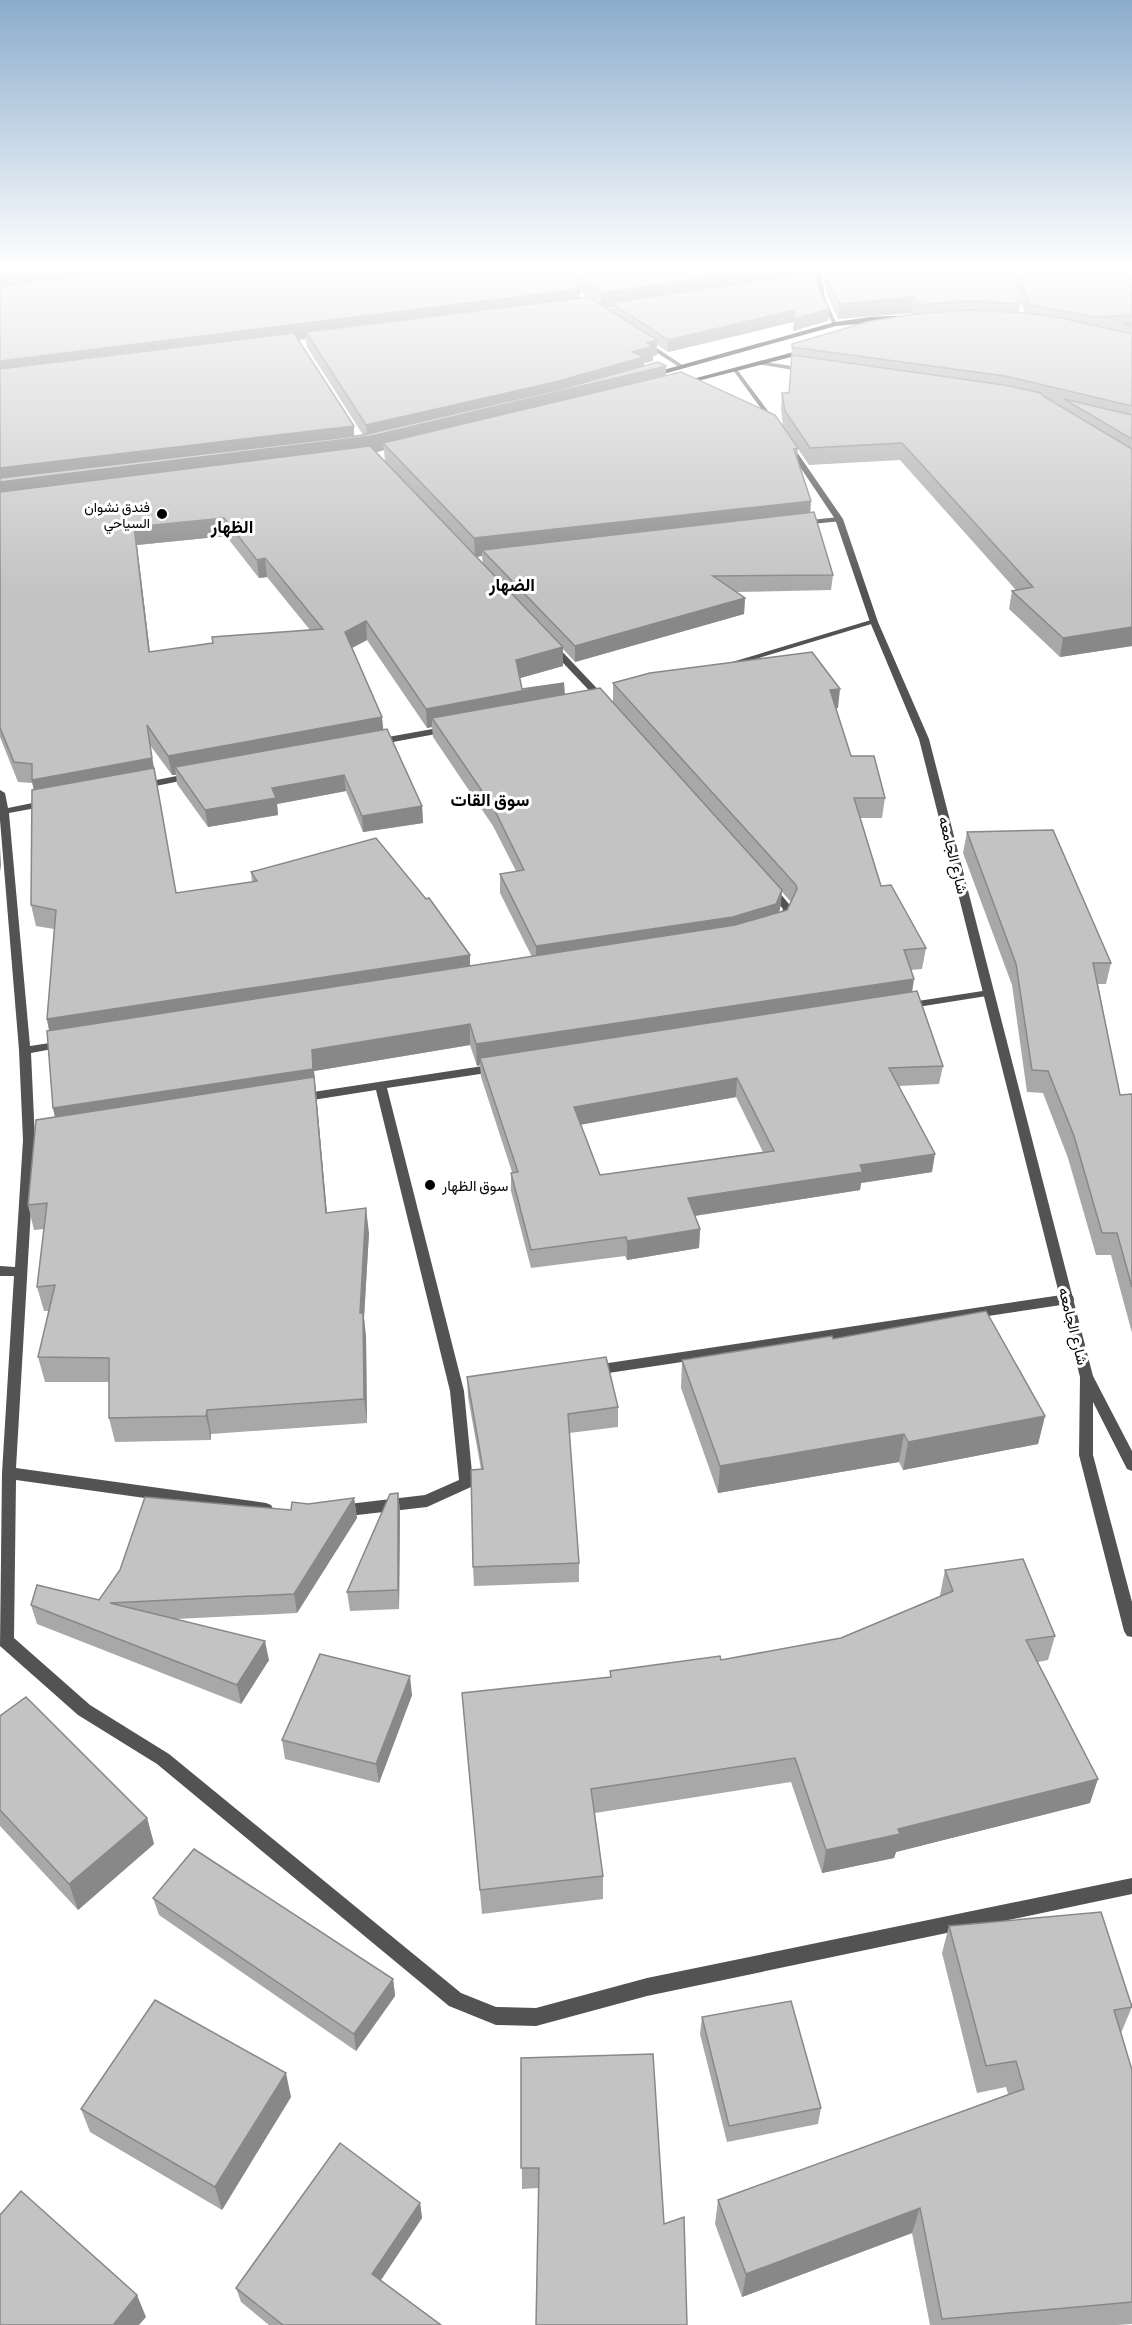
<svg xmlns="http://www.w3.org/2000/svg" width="1132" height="2325" font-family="Commissioner,Vazirmatn,sans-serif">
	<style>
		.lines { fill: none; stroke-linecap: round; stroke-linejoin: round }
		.minor { fill: #535353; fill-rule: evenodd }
		.tertiary { fill: #535353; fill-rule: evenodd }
		.primary { fill: #000; fill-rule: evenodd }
		.wall { fill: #a8a8a8; fill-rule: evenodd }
		.shaded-wall { fill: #888 }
		.building { fill: #c3c3c3; stroke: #888; stroke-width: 1.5; fill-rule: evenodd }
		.poi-dot { fill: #000; stroke: #fff; stroke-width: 2 }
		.labels { text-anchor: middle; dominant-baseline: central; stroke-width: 6; stroke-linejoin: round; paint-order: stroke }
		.far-poi-label { font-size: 14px; fill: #000; stroke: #fff; text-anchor: end }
		.street-label { font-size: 15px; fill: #000; stroke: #fff }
		.poi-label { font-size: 15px; fill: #000; stroke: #fff; text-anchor: start }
		.far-district-label { font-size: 18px; font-weight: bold; fill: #000; stroke: #fff }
	</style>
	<rect width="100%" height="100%" fill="#fff"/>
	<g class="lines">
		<!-- minor -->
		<g class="minor">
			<path d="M814 267H820L825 297 837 325H833L819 297Z"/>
			<path d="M642 341H646L684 366 679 367 642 343Z"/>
			<path d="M759 361 805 368 808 370 805 372 757 364V362Z"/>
			<path d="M839 517H842V521L801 525 797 523 801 521Z"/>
			<path d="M871 620 878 622 726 668 719 666Z"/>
			<path d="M549 644H555L607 699V703H601L549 648Z"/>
			<path d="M449 726 452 727V731L377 745 372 742 377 739Z"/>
			<path d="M192 773 197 776 195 778 141 789 136 786 141 783Z"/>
			<path d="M0 790 5 793 8 808 47 800 52 803 47 806 9 813 30 1046 63 1041 69 1044 63 1047 31 1053 35 1140 16 1468 266 1503 271 1505 273 1509 271 1513 266 1515 16 1480 14 1638 90 1705 169 1754 461 1993 496 2007 536 2008 647 1978 1132 1878V1894L647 1996 536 2026 496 2025 449 2006 157 1764 78 1715 0 1646 2 1473 14 1276H0V1266L15 1267 23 1140 19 1050 0 820Z"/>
			<path d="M771 886 775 887 793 909 787 923 783 924 778 921 783 909 766 889Z"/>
			<path d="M989 990 993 991 994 993 993 995 905 1009 900 1006 905 1003Z"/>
			<path d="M496 1064 502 1068 500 1071 387 1088 464 1391 473 1483 471 1487 427 1507 340 1517 335 1515 333 1511 335 1507 340 1505 425 1495 459 1480 450 1391 376 1090 300 1102 294 1098 300 1094Z"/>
			<path d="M1068 1294 1073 1296 1074 1299 1073 1302 1068 1304 595 1375 590 1374 588 1370 590 1366 595 1365Z"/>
		</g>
		<!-- tertiary -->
		<g class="tertiary">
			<path d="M736 368 777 423V425H773L733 370Z"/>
			<path d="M786 442H790L843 519 878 622 929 739 1093 1376 1132 1451V1471L1127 1469 1093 1402V1455L1132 1602V1637L1127 1636 1124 1631 1079 1455 1080 1377 919 739 870 622 835 519 784 443Z"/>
		</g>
		<!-- primary -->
		<g class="primary">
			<path d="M914 315 918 317 917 319 836 326 649 378 642 376 835 322 870 317Z"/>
			<path d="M812 347H815V351L678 386 674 384Z"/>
		</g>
	</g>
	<!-- wall -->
	<g class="wall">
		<path d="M0 267H133V269L147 267H813V273L828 321 793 331 794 322 668 352 657 345V355L653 356V361L644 363V366H666V376L783 427 781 409 782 393H789L792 344 913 314 911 313 838 319 827 296 821 267H1132V646L1060 657 1009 609 1012 591 1016 590 900 460 809 465 798 449 797 459 810 512 833 575 831 590 735 592 745 598 744 614 575 662 563 649V666L520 678 522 689 564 683 565 694 613 702V683L838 708H836L851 756 885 798 882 818H860L881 886 926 948 922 969 911 970 912 992 943 1066 939 1084 899 1086 932 1172 861 1183 860 1190 695 1216 700 1229 699 1248 627 1260 625 1256 531 1268 511 1191V1173L512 1172 481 1077 480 1065 477 1066 470 1045 314 1071 327 1213 369 1233 364 1318 366 1337 367 1423 211 1434V1440L115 1442 109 1418V1382H45L38 1357 49 1311H44L37 1287 44 1229 34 1230 28 1205 55 1117 53 1108 49 1030 47 1019 54 929 36 926 31 905 34 790 32 783 18 782 0 737ZM1007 274 1012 280 1025 313 1019 312 1020 304ZM580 292 587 297 580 298ZM611 307V311L606 308ZM306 339 307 347 363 435 354 436 299 340ZM384 450 385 461 420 499 376 452ZM226 536 259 578 267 577 310 630 150 652 137 545ZM482 556 483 564 476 557ZM367 640 427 728 432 727 433 737 493 826 516 871 500 874V893L532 957 470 966 251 872 252 882 176 893 150 745 172 775H176L177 784 208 827 278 815 277 804 346 791 363 832 423 823 422 806 383 729 352 648ZM782 892 791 902 787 910 779 913 780 909ZM736 1097 763 1152 600 1175 580 1124Z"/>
		<path d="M967 832 1111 963 1106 984H1098L1120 1095 1132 1094V1333L1111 1255H1096L1068 1158 1043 1093 1027 1092 1012 985 963 853Z"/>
		<path d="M833 1339 1045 1416 1038 1444 903 1470 899 1462 718 1493 681 1388 682 1360Z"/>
		<path d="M467 1377 618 1407V1427L569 1433 579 1563V1582L474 1586 473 1567 481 1469 468 1397Z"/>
		<path d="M398 1493 400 1512 399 1609 350 1611 347 1592Z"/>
		<path d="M354 1498 357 1518 297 1613 176 1619 269 1660 241 1704 37 1624 31 1605 99 1600 291 1510Z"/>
		<path d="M945 1570 1055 1636 1048 1660 1038 1662 1090 1803 896 1852 894 1858 822 1873 791 1782 595 1813 603 1876V1899L482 1914 462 1693 610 1677V1671L721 1660 841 1638 940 1597V1595Z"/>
		<path d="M412 1695 379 1783 285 1759 282 1740Z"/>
		<path d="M0 1716 147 1818 154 1844 78 1910 0 1826Z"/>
		<path d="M153 1898 393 1979 395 1996 356 2051 159 1915Z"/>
		<path d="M949 1926 1132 2007 1121 2033 1132 2070V2324L1117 2325H930L912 2233 742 2297 715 2224 718 2200 1008 2094 1006 2087 977 2093 942 1953Z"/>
		<path d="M702 2017 821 2108 818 2124 727 2142 700 2034Z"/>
		<path d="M521 2058 664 2224 687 2325 539 2188 522 2189Z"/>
		<path d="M291 2097 222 2210 90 2132 81 2109Z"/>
		<path d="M420 2203 422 2218 381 2280 441 2325H269L241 2302 236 2288Z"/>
	</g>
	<!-- shaded-wall -->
	<g class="shaded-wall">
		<path d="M84 267H133L134 276 0 294V278Z"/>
		<path d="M778 267H813V277L611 303V307L601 309V293Z"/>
		<path d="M580 289V304L306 332V339L0 377V361Z"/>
		<path d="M913 297 911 313 838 319 840 304Z"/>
		<path d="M829 309 828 321 793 331 794 319Z"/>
		<path d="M795 310 794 322 668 352V340Z"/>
		<path d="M657 340V355L653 356V361L644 363V371L666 366V382L383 443 384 450 374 453 0 500V468L354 426V438L367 436 366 425 632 352 647 343Z"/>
		<path d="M811 501 810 518 482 550V556L475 557 474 538Z"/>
		<path d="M224 518 226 536 137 545 152 671 134 527Z"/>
		<path d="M265 558 267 577 259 578 257 560Z"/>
		<path d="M745 598 744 614 575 662V646Z"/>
		<path d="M366 621 367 640 346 651 345 632Z"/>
		<path d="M1132 627V646L1060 657 1063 638Z"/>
		<path d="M563 647V666L517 679 516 660Z"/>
		<path d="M564 683 565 703 432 718V727L427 728 426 709Z"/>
		<path d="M840 689 838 708 829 709 830 690Z"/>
		<path d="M382 717 384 736 175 767 176 775H172L168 756Z"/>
		<path d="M152 758 156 778 36 801 32 780Z"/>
		<path d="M344 775 346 791 277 804 278 815 208 827 205 810 272 788Z"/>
		<path d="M422 806 423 823 363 832 362 816Z"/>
		<path d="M0 847 1 865 0 872Z"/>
		<path d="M782 890 780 909 774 923 536 966V946Z"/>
		<path d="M470 955V976L51 1040 47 1019Z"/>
		<path d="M914 979 911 1000 480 1058V1065L477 1066 476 1044Z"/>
		<path d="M470 1024V1045L314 1071 329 1237 58 1129 53 1108 312 1050Z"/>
		<path d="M737 1078 736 1097 574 1126V1107Z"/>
		<path d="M935 1154 932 1172 861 1183 860 1190 686 1217 688 1198 860 1165Z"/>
		<path d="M366 1208 369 1233 364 1318 366 1337 367 1423 364 1399 360 1313Z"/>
		<path d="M700 1229 699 1248 627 1260V1241Z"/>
		<path d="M207 1410 211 1434V1440L206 1416Z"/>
		<path d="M1045 1416 1038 1444 903 1470 908 1442Z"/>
		<path d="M904 1434 899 1462 718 1493 720 1466Z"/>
		<path d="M398 1493 400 1512 399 1609 398 1590Z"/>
		<path d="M354 1498 357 1518 297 1613 294 1594Z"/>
		<path d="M265 1641 269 1660 241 1704 237 1685Z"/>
		<path d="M410 1676 412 1695 379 1783 376 1764Z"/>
		<path d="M1098 1779 1090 1803 896 1852 894 1858 822 1873 826 1850 898 1829Z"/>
		<path d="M147 1818 154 1844 78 1910 69 1884Z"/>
		<path d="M393 1979 395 1996 356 2051 354 2034Z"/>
		<path d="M286 2073 291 2097 222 2210 215 2187Z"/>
		<path d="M420 2203 422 2218 375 2289 372 2274Z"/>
		<path d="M920 2208 912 2233 742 2297 746 2274Z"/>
		<path d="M137 2295 146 2317 139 2325H113Z"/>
	</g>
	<!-- building -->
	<g class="building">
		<path d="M0 267H84L0 278Z"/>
		<path d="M147 267H553L580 289 0 361V287Z"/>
		<path d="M568 267H778L601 293Z"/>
		<path d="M825 267H1004L1020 304 970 301 917 305 919 301 913 297 840 304 828 281Z"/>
		<path d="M1015 267H1132V315L1095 317 1030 305Z"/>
		<path d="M815 273 820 292 829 309 794 319 795 310 668 340 611 303Z"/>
		<path d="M589 297 657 340 647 343 653 346 632 352 644 357 555 382 366 425 306 332Z"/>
		<path d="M970 310 1027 313 1061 318 1132 334V406L1005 376 792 347V344L867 322 914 314Z"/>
		<path d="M1132 323V326L1123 324Z"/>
		<path d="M294 333 354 426 0 468V369Z"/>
		<path d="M792 355 1004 385 1041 393 1043 396 1132 449V627L1063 638 1012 591 1033 587 902 443 810 448 785 411 782 393H789Z"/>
		<path d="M658 362 666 366 372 436 0 482V478L363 435 561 389Z"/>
		<path d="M681 372 775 415 798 448 794 449 811 501 474 538 383 443Z"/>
		<path d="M1064 399 1132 415V439Z"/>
		<path d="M370 446 563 647 516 660 522 689 564 683 426 709 366 621 345 632 382 717 168 756 147 725 152 758 32 780V764L14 762 0 728V492ZM224 518 257 560 265 558 323 629 212 637 213 643 149 652 134 527Z"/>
		<path d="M814 512 833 575 713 576 745 598 575 646 482 550Z"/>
		<path d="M812 652 840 689 830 690 851 756H874L885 798H854L881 886 891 885 926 948 904 950 914 979 476 1044 470 1024 312 1050 313 1069 53 1108 47 1031 735 925 787 910 797 889 796 885 613 683 650 673Z"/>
		<path d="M600 688 782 890 776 904 733 917 536 946 500 874 524 870 493 807 432 718Z"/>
		<path d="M387 729 422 806 362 816 344 775 272 788 276 798 205 810 175 767Z"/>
		<path d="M154 768 176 893 257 881 251 872 376 838 426 899 429 898 470 955 47 1019 56 910 31 905 32 790Z"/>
		<path d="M1053 830 1111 963H1093L1120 1095 1132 1094V1287L1117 1233H1102L1074 1136 1048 1071 1032 1070 1016 964 967 832Z"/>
		<path d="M917 991 943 1066 889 1068 935 1154 860 1165 863 1172 688 1198 700 1229 627 1241 626 1237 531 1250 511 1173 518 1172 480 1058ZM737 1078 774 1151 600 1175 574 1107Z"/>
		<path d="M314 1077 326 1213 366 1208 360 1313H363L364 1399 207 1410 206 1416 109 1418V1358L38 1357 55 1285 37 1287 47 1203 28 1205 36 1120Z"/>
		<path d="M986 1311 1045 1416 908 1442 904 1434 720 1466 682 1360 832 1336 833 1339Z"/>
		<path d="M606 1357 618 1407 568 1414 579 1563 473 1567 471 1470 483 1469 467 1377Z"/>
		<path d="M398 1493V1590L347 1592 390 1494Z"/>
		<path d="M145 1497 291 1510 292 1502 308 1504 354 1498 294 1594 110 1603 265 1641 237 1685 31 1605 37 1585 99 1600 120 1570Z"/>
		<path d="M1023 1559 1055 1636 1026 1640 1098 1779 898 1829 900 1834 826 1850 795 1758 591 1789 603 1876 480 1890 462 1693 611 1677 610 1671 720 1656 721 1660 841 1638 953 1591 945 1570Z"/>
		<path d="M320 1654 410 1676 376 1764 282 1740Z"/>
		<path d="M26 1697 147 1818 69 1884 0 1810V1716Z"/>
		<path d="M194 1849 393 1979 354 2034 153 1898Z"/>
		<path d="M1101 1912 1132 2007 1114 2010 1132 2070V2302L942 2319 920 2208 746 2274 718 2200 1024 2089 1016 2061 986 2066 949 1926Z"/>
		<path d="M155 2000 286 2073 215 2187 81 2109Z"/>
		<path d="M791 2001 821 2108 729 2126 702 2017Z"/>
		<path d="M653 2054 664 2224 684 2217 687 2325H536L539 2168H521V2058Z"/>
		<path d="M340 2143 420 2203 372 2274 441 2325H283L236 2288Z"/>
		<path d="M21 2191 137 2295 113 2325H0V2215Z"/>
	</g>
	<!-- sky -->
	<linearGradient id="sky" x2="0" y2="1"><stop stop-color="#8baccc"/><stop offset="0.45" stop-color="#fff"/><stop offset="1" stop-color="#fff" stop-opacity="0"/></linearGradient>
	<rect width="1132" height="593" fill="url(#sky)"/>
	<!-- markers -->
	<g class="poi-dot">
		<circle cx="162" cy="514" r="6"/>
		<circle cx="430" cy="1185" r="6"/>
	</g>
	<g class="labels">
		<!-- far-poi labels -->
		<g class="far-poi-label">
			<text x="150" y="506">فندق نشوان<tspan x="150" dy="16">السياحي</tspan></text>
		</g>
		<!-- street labels -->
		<g class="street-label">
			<text transform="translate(954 855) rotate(76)">شارع الجامعه</text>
			<text transform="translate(1074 1326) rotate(76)">شارع الجامعه</text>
		</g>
		<!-- poi labels -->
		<g class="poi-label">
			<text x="442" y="1185">سوق الظهار</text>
		</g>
		<!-- far-district labels -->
		<g class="far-district-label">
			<text x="232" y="526">الظهار</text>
			<text x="512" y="584">الضهار</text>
			<text x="490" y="799">سوق القات</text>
		</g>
	</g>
</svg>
